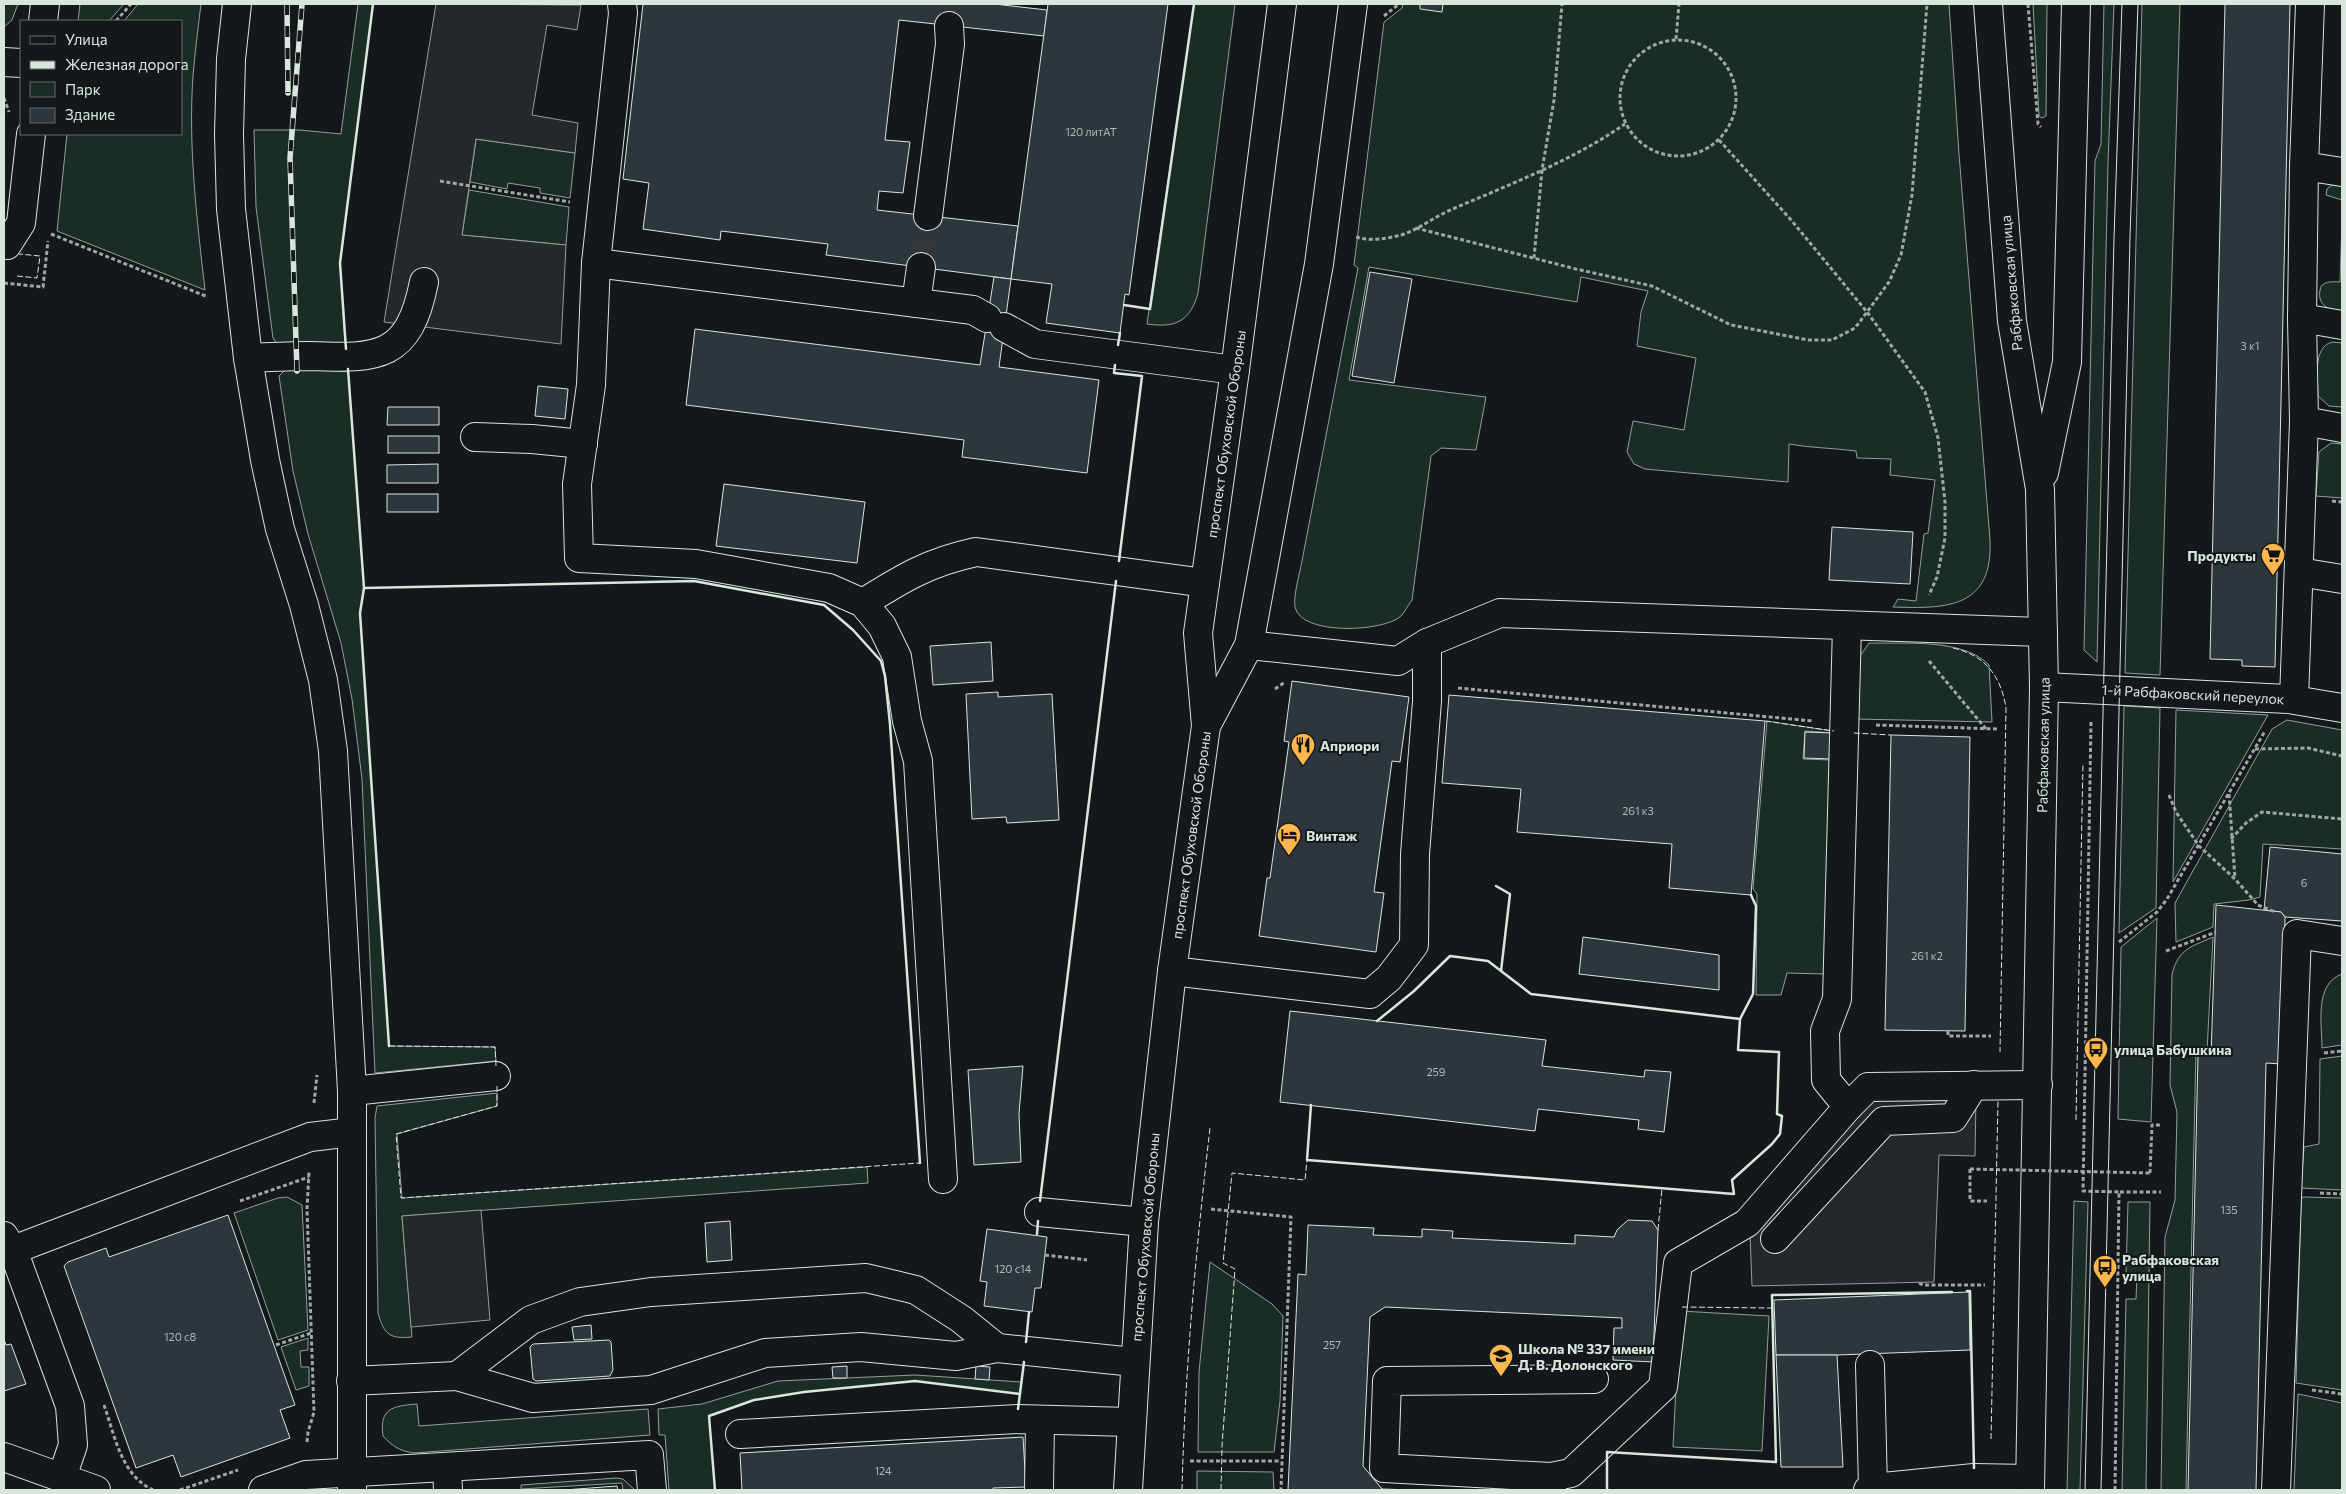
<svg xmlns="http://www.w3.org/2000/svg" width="2346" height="1494" font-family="Commissioner,sans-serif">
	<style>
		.green { fill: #1a2d24; stroke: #939e99 }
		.parking { fill: #24282b; stroke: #939e99 }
		.building { fill: #2c363c; stroke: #d8e6dc }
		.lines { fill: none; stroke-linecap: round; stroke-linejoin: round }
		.minor-tunnel { stroke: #313739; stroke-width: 28; stroke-dasharray: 28 14; stroke-linecap: butt }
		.minor-casing { stroke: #d8e6dc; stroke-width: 30 }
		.major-casing { stroke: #d8e6dc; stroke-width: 30 }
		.path { stroke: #9da8a2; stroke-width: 3; stroke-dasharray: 4 2.5; stroke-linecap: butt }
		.minor { stroke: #14181c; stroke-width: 28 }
		.major { stroke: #14181c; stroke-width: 28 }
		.tram { stroke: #d8e6dc; stroke-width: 1 }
		.rail-casing { stroke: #d8e6dc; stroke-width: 5.5 }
		.rail { stroke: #14181c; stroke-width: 4; stroke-dasharray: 11; stroke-linecap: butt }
		.path-bridge { stroke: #9da8a2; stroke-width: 3; stroke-dasharray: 4 2.5; stroke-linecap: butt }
		.fence { stroke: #d8e6dc; stroke-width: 1; stroke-dasharray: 6 2.5; stroke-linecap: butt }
		.wall { stroke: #d8e6dc; stroke-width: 2.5 }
		.labels { text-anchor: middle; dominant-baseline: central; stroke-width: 4; stroke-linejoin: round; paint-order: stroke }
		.number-label { font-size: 11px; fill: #adbab4 }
		.street-label { font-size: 14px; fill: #d8e6dc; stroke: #14181c }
		.poi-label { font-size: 14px; font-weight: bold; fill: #d8e6dc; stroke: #14181c; text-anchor: start }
	</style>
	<rect width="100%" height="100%" fill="#14181c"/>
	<!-- green -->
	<g class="green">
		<path d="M4 4H18L12 20 4 27Z"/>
		<path d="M80 4H124L109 21H78Z"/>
		<path d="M138 4H201C198 28 195 52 193 76 188 147 197 220 205 290L57 231 67 134H181V21H124Z"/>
		<path d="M358 4H373L340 263 345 344H277L273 338 256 207 254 130H300L341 134Z"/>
		<path d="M1194 4H1235L1198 293C1190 322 1175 328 1147 324Z"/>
		<path d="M1403 4H1949L1959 154 1990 540C1993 608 1947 609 1893 607L1898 599 1916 601 1924 534 1928 533 1935 480 1890 475 1891 459 1857 458 1856 451C1834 448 1811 448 1789 444L1788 482 1645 469 1634 464 1627 452 1633 421 1684 430 1696 358 1637 346 1641 312 1648 291 1581 277 1577 302 1369 267 1349 380 1486 397 1476 450 1441 448 1431 456 1412 600C1408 605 1405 612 1401 616 1384 632 1301 636 1295 607 1293 596 1300 572 1302 561L1358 268 1354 265 1384 22 1402 8Z"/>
		<path d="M2033 4H2047L2046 116 2042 118 2039 116Z"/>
		<path d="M2104 4H2114L2108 163 2097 662 2084 650 2095 161 2101 144Z"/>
		<path d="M2142 4H2180L2160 675 2125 673Z"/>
		<path d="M476 139 575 153 570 198 540 193V188L508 183 507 189 470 182Z"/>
		<path d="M2332 185 2342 186V200L2326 195 2327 189Z"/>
		<path d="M469 190 569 207 566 245 462 235Z"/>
		<path d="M2342 222V313C2330 310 2317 306 2320 290 2321 287 2321 285 2324 284 2328 281 2335 282 2340 282Z"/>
		<path d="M2332 342 2342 343V407L2329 406 2318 396C2318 379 2312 348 2332 342Z"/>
		<path d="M300 366 348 372 364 588 360 613 389 1046 495 1047 496 1061 375 1073 362 779 352 699 341 643 308 534 293 471 279 376 287 368Z"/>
		<path d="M2331 443 2342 444V498L2316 496 2319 452Z"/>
		<path d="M1869 643C1905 644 1963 638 1989 665L1992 722 1856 719 1858 659Z"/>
		<path d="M2124 706 2160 708 2156 908 2119 933Z"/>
		<path d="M2176 710 2268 715 2173 882Z"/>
		<path d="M2287 720 2342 730V849L2263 844 2260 897 2249 900 2214 904 2213 927 2176 942 2175 903 2272 729Z"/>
		<path d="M1767 721 1832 731V733L1805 731 1803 759 1831 760 1826 974 1787 973 1781 995H1756L1757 894 1753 889Z"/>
		<path d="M2157 918 2151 1122 2118 1119 2121 947Z"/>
		<path d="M2213 937 2207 1051H2196L2186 1490H2161L2165 1237 2175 1200 2177 1112 2170 1085 2172 974C2179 948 2191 947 2213 937Z"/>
		<path d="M2342 974V1045L2322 1048C2322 1024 2314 984 2342 974Z"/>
		<path d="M2342 1056V1190L2301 1188 2304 1147 2319 1144 2320 1059Z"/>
		<path d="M497 1093V1106L397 1134 402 1198 867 1167 868 1183 402 1216 412 1337C390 1339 384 1335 378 1313L375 1118 377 1106Z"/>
		<path d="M287 1197 302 1205 308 1330 278 1340 234 1213 278 1198Z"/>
		<path d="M2303 1197 2342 1198V1390L2296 1383 2301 1199Z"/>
		<path d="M2074 1201 2088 1202 2080 1490H2067Z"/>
		<path d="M2128 1202H2150L2146 1490H2122L2126 1299H2136L2137 1275 2126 1274Z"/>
		<path d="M1210 1262 1272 1304 1283 1316 1280 1401 1274 1452H1198L1199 1372Z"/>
		<path d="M1680 1311 1769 1316 1762 1451 1673 1447Z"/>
		<path d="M308 1338V1350L300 1351 301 1367H309V1386L296 1390 281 1347Z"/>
		<path d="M915 1375 1021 1382 1020 1394 915 1381 804 1392 754 1400 709 1416 715 1490H669L665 1435H659L658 1409 702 1404 778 1381Z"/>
		<path d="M2298 1394 2342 1403V1490H2294Z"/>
		<path d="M417 1404 419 1426 648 1409 650 1435 414 1453C400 1451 393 1447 383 1436 379 1408 393 1406 417 1404Z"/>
		<path d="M1197 1471 1273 1472 1274 1490H1197Z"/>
		<path d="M616 1478 623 1479 635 1490H623L622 1483 521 1489V1485Z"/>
	</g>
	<!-- parking -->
	<g class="parking">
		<path d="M436 4 581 5 577 30 547 25 532 115 578 123 575 153 476 139 462 235 566 245 561 344 384 322Z"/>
		<path d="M1976 1097 1975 1156 1939 1155 1934 1282 1752 1286 1750 1233 1872 1099Z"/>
		<path d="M481 1210 490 1320 411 1327 402 1216Z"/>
	</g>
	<!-- building -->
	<g class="building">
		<path d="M643 4H994L1047 10 1044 36 899 20 885 140 910 142 903 193 879 191 877 210 1018 226 1011 279 826 255 828 244 721 231 720 240 643 229 649 183 623 179Z"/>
		<path d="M1048 4H1168L1129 295 1125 294 1120 333 1046 323 1052 284 1011 279Z"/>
		<path d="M1420 4H1443L1442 12 1420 9Z"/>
		<path d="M2225 4H2290L2275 667 2242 666V660L2210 659Z"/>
		<path d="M1370 272 1412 279 1394 383 1352 376Z"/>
		<path d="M994 277 1011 279 999 367 1099 380 1087 473 962 457 964 440 686 405 695 329 980 365Z"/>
		<path d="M538 386 568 389 565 419 535 416Z"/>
		<path d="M388 407H439V425H387Z"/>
		<rect x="388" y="436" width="51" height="17"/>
		<path d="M438 464V483H387V465Z"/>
		<path d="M724 484 865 502 857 563 716 546Z"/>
		<rect x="387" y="494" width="51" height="18"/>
		<path d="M1832 527 1913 532 1910 584 1829 580Z"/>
		<path d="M991 642 993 681 933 685 930 646Z"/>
		<path d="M1292 681 1409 697 1400 762 1392 761 1374 892 1384 893 1376 952 1259 936 1267 878H1270L1289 742 1284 741Z"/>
		<path d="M998 692V697L1052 694 1059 820 1007 823 1006 817 972 819 966 694Z"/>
		<path d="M1449 695 1765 721 1751 895 1669 888 1672 844 1517 832 1521 789 1442 783Z"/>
		<path d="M1805 732 1832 733 1831 759 1804 758Z"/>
		<path d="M1891 735 1970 737 1965 1031 1885 1030Z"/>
		<path d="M2270 847 2342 854V921L2285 917 2281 912 2264 910Z"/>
		<path d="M2216 905 2281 912 2285 917 2282 1064 2266 1063 2256 1490H2188L2198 1055 2211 1056Z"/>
		<path d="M1583 937 1719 955V990L1579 974Z"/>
		<path d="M1290 1011 1546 1040 1542 1066 1644 1077 1645 1070 1671 1072 1664 1132 1638 1129 1639 1120 1538 1109 1535 1131 1280 1102Z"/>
		<path d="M1023 1066 1019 1114 1021 1162 974 1165 968 1070Z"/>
		<path d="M228 1215 295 1405 280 1410 290 1438 181 1477 173 1455 136 1468 64 1266 68 1262 106 1248 109 1257Z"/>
		<path d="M1628 1220 1652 1221 1658 1230 1653 1362 1613 1360 1614 1328H1622V1318L1385 1307 1370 1317 1363 1466 1382 1489 1412 1490H1288L1298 1274 1306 1275 1308 1225 1374 1228 1373 1235 1422 1237V1229L1453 1231 1452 1238 1575 1244V1235L1614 1237 1617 1230Z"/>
		<path d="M730 1221 732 1260 707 1262 705 1223Z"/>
		<path d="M987 1229 1047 1237 1041 1288H1035L1032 1312 984 1306 987 1282 980 1281Z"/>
		<path d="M1969 1292 1970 1350 1837 1355H1776L1774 1300Z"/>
		<path d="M591 1325 592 1339 574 1340 572 1327Z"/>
		<path d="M4 1339 6 1345 11 1344 26 1384 4 1391Z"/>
		<path d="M609 1340 611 1342 613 1370 610 1376 536 1381 533 1379 530 1347 533 1344Z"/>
		<path d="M1776 1355H1837L1843 1467H1781Z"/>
		<path d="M847 1366V1378H833L832 1367Z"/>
		<path d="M976 1366 990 1367 989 1380 975 1379Z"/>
		<path d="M1023 1437 1026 1487 993 1488V1490H742L740 1453Z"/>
		<path d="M617 1486 618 1490H564Z"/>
	</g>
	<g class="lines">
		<!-- minor-tunnel -->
		<g class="minor-tunnel">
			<path d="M948 4 949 26"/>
			<path d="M921 267 928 216"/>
		</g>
		<defs>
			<g id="minor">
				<path d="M237 4 231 59 229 134 231 209 248 358 265 460 280 529 304 605 323 680 333 751 352 1091V1490"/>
				<path d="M622 4 623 13 596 263 591 385 577 484 579 558 696 564 829 588 863 603 882 626 897 657 907 721 918 761 943 1179"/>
				<path d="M43 21 45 4"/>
				<path d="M4 62 21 63"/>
				<path d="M2304 166 2342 172"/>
				<path d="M928 216 950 44 949 26"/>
				<path d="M4 245H7L21 223 31 134"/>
				<path d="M596 263 973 310 987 318"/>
				<path d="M916 303 921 267"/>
				<path d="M2302 318 2342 325"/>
				<path d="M1004 327 1035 344 1235 370"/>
				<path d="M248 358C269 357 290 356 310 356 379 359 409 358 424 282"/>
				<path d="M2304 421 2342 428"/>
				<path d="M475 437 532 439 583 444"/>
				<path d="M2299 572 2342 579"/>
				<path d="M863 603C903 578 929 562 976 552L1205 583"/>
				<path d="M1847 626 1837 999 1825 1031 1826 1080 1848 1107"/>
				<path d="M1249 645 1398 661 1427 643 1500 613 2043 632"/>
				<path d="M2044 687 2288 699 2342 708"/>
				<path d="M2294 699 2304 421 2302 318 2304 166 2310 4"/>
				<path d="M1172 971 1370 994 1389 978 1414 945 1415 854 1427 701V643"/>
				<path d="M352 1091 496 1076"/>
				<path d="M1039 1212 1144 1222"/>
				<path d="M4 1236 13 1250 70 1406 73 1445 62 1477"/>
				<path d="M1775 1239 1884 1121 1953 1118 1974 1085"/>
				<path d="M13 1250 310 1137 352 1132"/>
				<path d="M1870 1365 1873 1488"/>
				<path d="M457 1376 531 1320 580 1302 651 1292 866 1278 916 1290 961 1319 997 1348"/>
				<path d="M351 1381 457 1376 533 1398 651 1390 765 1353 861 1347 956 1356 997 1348 1134 1362"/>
				<path d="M740 1434 1018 1419 1130 1422"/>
				<path d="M4 1457 96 1490"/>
				<path d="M447 1467 448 1490"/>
				<path d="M1551 1477 1571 1473 1663 1387 1678 1263 1747 1223 1848 1107 1868 1087 2038 1085"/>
				<path d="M263 1490 306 1475 649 1455 652 1490"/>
				<path d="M1039 1490 1040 1420"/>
				<path d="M1552 1490 1551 1477 1384 1468 1387 1381 1594 1379"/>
				<path d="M1868 1490 1873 1488 1974 1478 2030 1479"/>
				<path d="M2276 1490 2297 934 2342 941"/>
			</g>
			<g id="major">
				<path d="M1988 4 2012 321 2040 489 2044 687 2030 1490"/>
				<path d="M2044 473 2067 362 2076 4"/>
				<path d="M1206 726 1249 645 1319 264 1353 4"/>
				<path d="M1128 1490 1144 1222 1172 971 1206 726 1198 633 1235 370 1282 4"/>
			</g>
		</defs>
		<!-- minor casing -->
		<use href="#minor" class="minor-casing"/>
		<!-- major casing -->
		<use href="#major" class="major-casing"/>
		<!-- path -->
		<g class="path">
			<path d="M2028 4 2038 124 2041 127"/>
			<path d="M1384 16 1399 4"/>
			<path d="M116 21 131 4"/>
			<path d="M1676 39 1679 4"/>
			<circle cx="1678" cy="98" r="58"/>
			<path d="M4 98 9 112"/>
			<path d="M1719 140 1792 221 1867 312 1925 392 1938 438 1945 502V538L1937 577 1929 595"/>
			<path d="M440 181 570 202"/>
			<path d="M1416 228 1576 269 1652 286 1731 325 1808 340H1832L1855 328 1867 312 1889 282 1901 255 1912 195 1927 4"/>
			<path d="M51 234 208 297"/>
			<path d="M1356 237C1368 241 1384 239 1397 236 1415 232 1431 219 1448 211 1508 185 1570 162 1625 124"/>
			<path d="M1534 258 1542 170 1554 100 1562 4"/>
			<path d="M4 283 43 287 48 241"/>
			<path d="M2332 501 2342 502"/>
			<path d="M1929 661 1986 729"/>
			<path d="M1458 688 1813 721"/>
			<path d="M1275 689 1285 682"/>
			<path d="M2091 722 2083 1191 2119 1192"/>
			<path d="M1876 725 1997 729"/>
			<path d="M2255 749 2308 748 2342 756"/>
			<path d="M2229 794 2235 878"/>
			<path d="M2169 795 2176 812 2199 846 2235 879 2258 905 2275 912"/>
			<path d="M2231 839 2246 823 2262 812 2342 819"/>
			<path d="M2119 942 2157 912 2167 899 2265 731"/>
			<path d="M2166 951 2216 932"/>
			<path d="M1948 1031V1036H1991"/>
			<path d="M2324 1053 2342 1051"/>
			<path d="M314 1103 317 1075"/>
			<path d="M1970 1169V1201H1987"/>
			<path d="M2150 1173 2152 1125H2162"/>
			<path d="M2320 1193 2342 1194"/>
			<path d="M240 1201 309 1177"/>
			<path d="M1211 1209 1291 1217 1281 1490"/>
			<path d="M1045 1255 1087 1260"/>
			<path d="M1919 1283 1923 1285H1985"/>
			<path d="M276 1345 311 1333"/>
			<path d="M2312 1390 2342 1394"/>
			<path d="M104 1405C115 1436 121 1475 153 1490"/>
			<path d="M307 1442 308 1432 314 1412 307 1209 309 1172"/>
			<path d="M1190 1461H1281"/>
			<path d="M180 1490 238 1470"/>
			<path d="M2115 1490 2119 1192H2161"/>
		</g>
		<!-- minor -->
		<use href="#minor" class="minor"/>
		<!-- major -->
		<use href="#major" class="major"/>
		<!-- tram -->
		<g class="tram">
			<path d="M2085 1490 2114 238 2122 4"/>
			<path d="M2101 1490 2130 236 2138 4"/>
		</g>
		<defs>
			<g id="rail">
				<path d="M287 4 288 93"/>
				<path d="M297 371 290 158 302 4"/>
			</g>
		</defs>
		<!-- rail casing -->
		<use href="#rail" class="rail-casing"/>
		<!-- rail -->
		<use href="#rail" class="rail"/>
		<!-- path-bridge -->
		<path class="path-bridge" d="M1970 1169 2150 1173"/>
		<!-- fence -->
		<g class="fence">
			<path d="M17 276 37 278 40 256 19 254"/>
			<path d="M1953 648C1985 655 2001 676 2006 708L2000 1052"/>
			<path d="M1765 721 1834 731"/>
			<path d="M1854 733 1891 735"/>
			<path d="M389 1046 495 1047 496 1066"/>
			<path d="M497 1086V1106L396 1134 401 1198 920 1163"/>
			<path d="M2076 1120 2083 763"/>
			<path d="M1658 1230 1662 1188"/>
			<path d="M1682 1307 1772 1308"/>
			<path d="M1991 1439 1998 1100"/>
			<path d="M1182 1490C1185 1369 1196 1249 1210 1128"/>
			<path d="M1221 1490 1222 1446 1235 1269 1223 1263 1232 1173 1305 1180 1307 1160"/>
		</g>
		<!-- wall -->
		<g class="wall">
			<path d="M1124 305 1150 309 1194 4"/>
			<path d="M1118 345 1120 333"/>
			<path d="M346 349 340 263 373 4"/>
			<path d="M1115 365 1114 373 1142 376 1119 561"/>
			<path d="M348 369 364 588 360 613 389 1046"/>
			<path d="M364 588 694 581 824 605 853 630 881 661 885 676 890 724 920 1163"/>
			<path d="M1496 886 1510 894 1501 971"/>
			<path d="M1740 1019 1753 994 1756 906 1751 895"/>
			<path d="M1311 1105 1307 1160 1734 1194 1732 1180 1772 1144 1780 1134 1782 1116 1777 1114 1779 1052 1738 1050 1740 1019 1531 994 1488 961 1450 956 1414 991 1377 1021"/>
			<path d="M1040 1201 1116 581"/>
			<path d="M1037 1234 1038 1221"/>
			<path d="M1967 1291H1970L1974 1468"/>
			<path d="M1026 1342 1029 1312"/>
			<path d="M1018 1409 1024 1362"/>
			<path d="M715 1490 709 1416 754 1400 804 1392 915 1381 1020 1394"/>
			<path d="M1607 1490V1452L1776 1462 1772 1295 1952 1292"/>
		</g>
	</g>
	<!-- icons -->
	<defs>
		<symbol id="supermarket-pin" viewBox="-11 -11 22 30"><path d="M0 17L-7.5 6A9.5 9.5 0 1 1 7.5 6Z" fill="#ffb74d" stroke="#14181c"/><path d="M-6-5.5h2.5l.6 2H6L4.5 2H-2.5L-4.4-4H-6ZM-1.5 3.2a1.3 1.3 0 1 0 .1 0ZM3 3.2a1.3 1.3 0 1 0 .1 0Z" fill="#111"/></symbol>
		<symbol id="restaurant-pin" viewBox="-11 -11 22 30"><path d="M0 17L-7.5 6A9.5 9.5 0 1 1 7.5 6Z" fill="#ffb74d" stroke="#14181c"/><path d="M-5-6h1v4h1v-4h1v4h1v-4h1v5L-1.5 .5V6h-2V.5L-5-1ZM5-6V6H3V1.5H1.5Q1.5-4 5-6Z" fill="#111"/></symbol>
		<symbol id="hotel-pin" viewBox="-11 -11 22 30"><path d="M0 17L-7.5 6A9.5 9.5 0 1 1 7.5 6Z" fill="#ffb74d" stroke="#14181c"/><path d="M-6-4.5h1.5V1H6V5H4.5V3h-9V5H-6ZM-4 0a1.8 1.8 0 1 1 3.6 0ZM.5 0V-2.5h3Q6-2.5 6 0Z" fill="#111"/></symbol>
		<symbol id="bus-pin" viewBox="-11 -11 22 30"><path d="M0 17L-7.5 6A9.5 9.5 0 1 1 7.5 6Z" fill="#ffb74d" stroke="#14181c"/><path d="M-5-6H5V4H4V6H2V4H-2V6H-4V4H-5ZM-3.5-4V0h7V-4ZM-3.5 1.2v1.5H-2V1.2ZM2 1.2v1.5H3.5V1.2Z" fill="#111"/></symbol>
		<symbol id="school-pin" viewBox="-11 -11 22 30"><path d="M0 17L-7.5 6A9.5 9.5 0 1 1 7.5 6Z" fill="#ffb74d" stroke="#14181c"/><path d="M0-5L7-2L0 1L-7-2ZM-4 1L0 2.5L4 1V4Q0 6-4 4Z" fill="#111"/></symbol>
	</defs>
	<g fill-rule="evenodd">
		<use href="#supermarket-pin" x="2259" y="541" width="28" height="38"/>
		<use href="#restaurant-pin" x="1289" y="731" width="28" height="38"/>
		<use href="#hotel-pin" x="1275" y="821" width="28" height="38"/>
		<use href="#bus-pin" x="2082" y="1035" width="28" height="38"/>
		<use href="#bus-pin" x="2091" y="1253" width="28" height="38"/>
		<use href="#school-pin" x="1487" y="1342" width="28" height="38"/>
	</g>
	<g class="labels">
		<!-- number labels -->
		<g class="number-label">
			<text x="1091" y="131">120 литАТ</text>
			<text x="2250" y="345">3 к1</text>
			<text x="1638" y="810">261 к3</text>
			<text x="2304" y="882">6</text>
			<text x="1927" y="955">261 к2</text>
			<text x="1436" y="1071">259</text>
			<text x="2229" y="1209">135</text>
			<text x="1013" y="1268">120 с14</text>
			<text x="180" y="1336">120 с8</text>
			<text x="1332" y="1344">257</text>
			<text x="883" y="1470">124</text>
		</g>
		<!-- street labels -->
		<g class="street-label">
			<text transform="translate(2011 283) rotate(-95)">Рабфаковская улица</text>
			<text transform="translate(1226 434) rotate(-82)">проспект Обуховской Обороны</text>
			<text transform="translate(2193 694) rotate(3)">1-й Рабфаковский переулок</text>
			<text transform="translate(2043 745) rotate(-89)">Рабфаковская улица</text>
			<text transform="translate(1191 835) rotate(-82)">проспект Обуховской Обороны</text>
			<text transform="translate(1145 1237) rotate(-85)">проспект Обуховской Обороны</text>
		</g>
		<!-- poi labels -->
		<g class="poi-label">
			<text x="2256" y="555" text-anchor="end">Продукты</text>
			<text x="1320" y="745">Априори</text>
			<text x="1306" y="835">Винтаж</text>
			<text x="2114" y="1049">улица Бабушкина</text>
			<text x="2122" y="1259">Рабфаковская<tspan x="2122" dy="16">улица</tspan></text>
			<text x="1518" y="1348">Школа № 337 имени<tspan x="1518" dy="16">Д. В. Долонского</tspan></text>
		</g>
	</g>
	<!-- border -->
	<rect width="2346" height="1494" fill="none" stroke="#d8e6dc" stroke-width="10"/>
	<!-- legend -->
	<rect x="20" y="20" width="162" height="115" fill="#14181c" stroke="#626a69"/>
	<rect x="30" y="36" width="25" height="8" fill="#14181c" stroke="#626a69"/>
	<text x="65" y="45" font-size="15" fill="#d8e6dc">Улица</text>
	<rect x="30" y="61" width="25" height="8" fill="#d8e6dc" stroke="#626a69"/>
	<text x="65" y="70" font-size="15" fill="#d8e6dc">Железная дорога</text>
	<rect x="30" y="82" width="25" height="15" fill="#1a2d24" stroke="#626a69"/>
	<text x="65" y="95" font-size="15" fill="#d8e6dc">Парк</text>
	<rect x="30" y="108" width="25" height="15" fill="#2c363c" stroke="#626a69"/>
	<text x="65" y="120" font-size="15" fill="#d8e6dc">Здание</text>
</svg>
